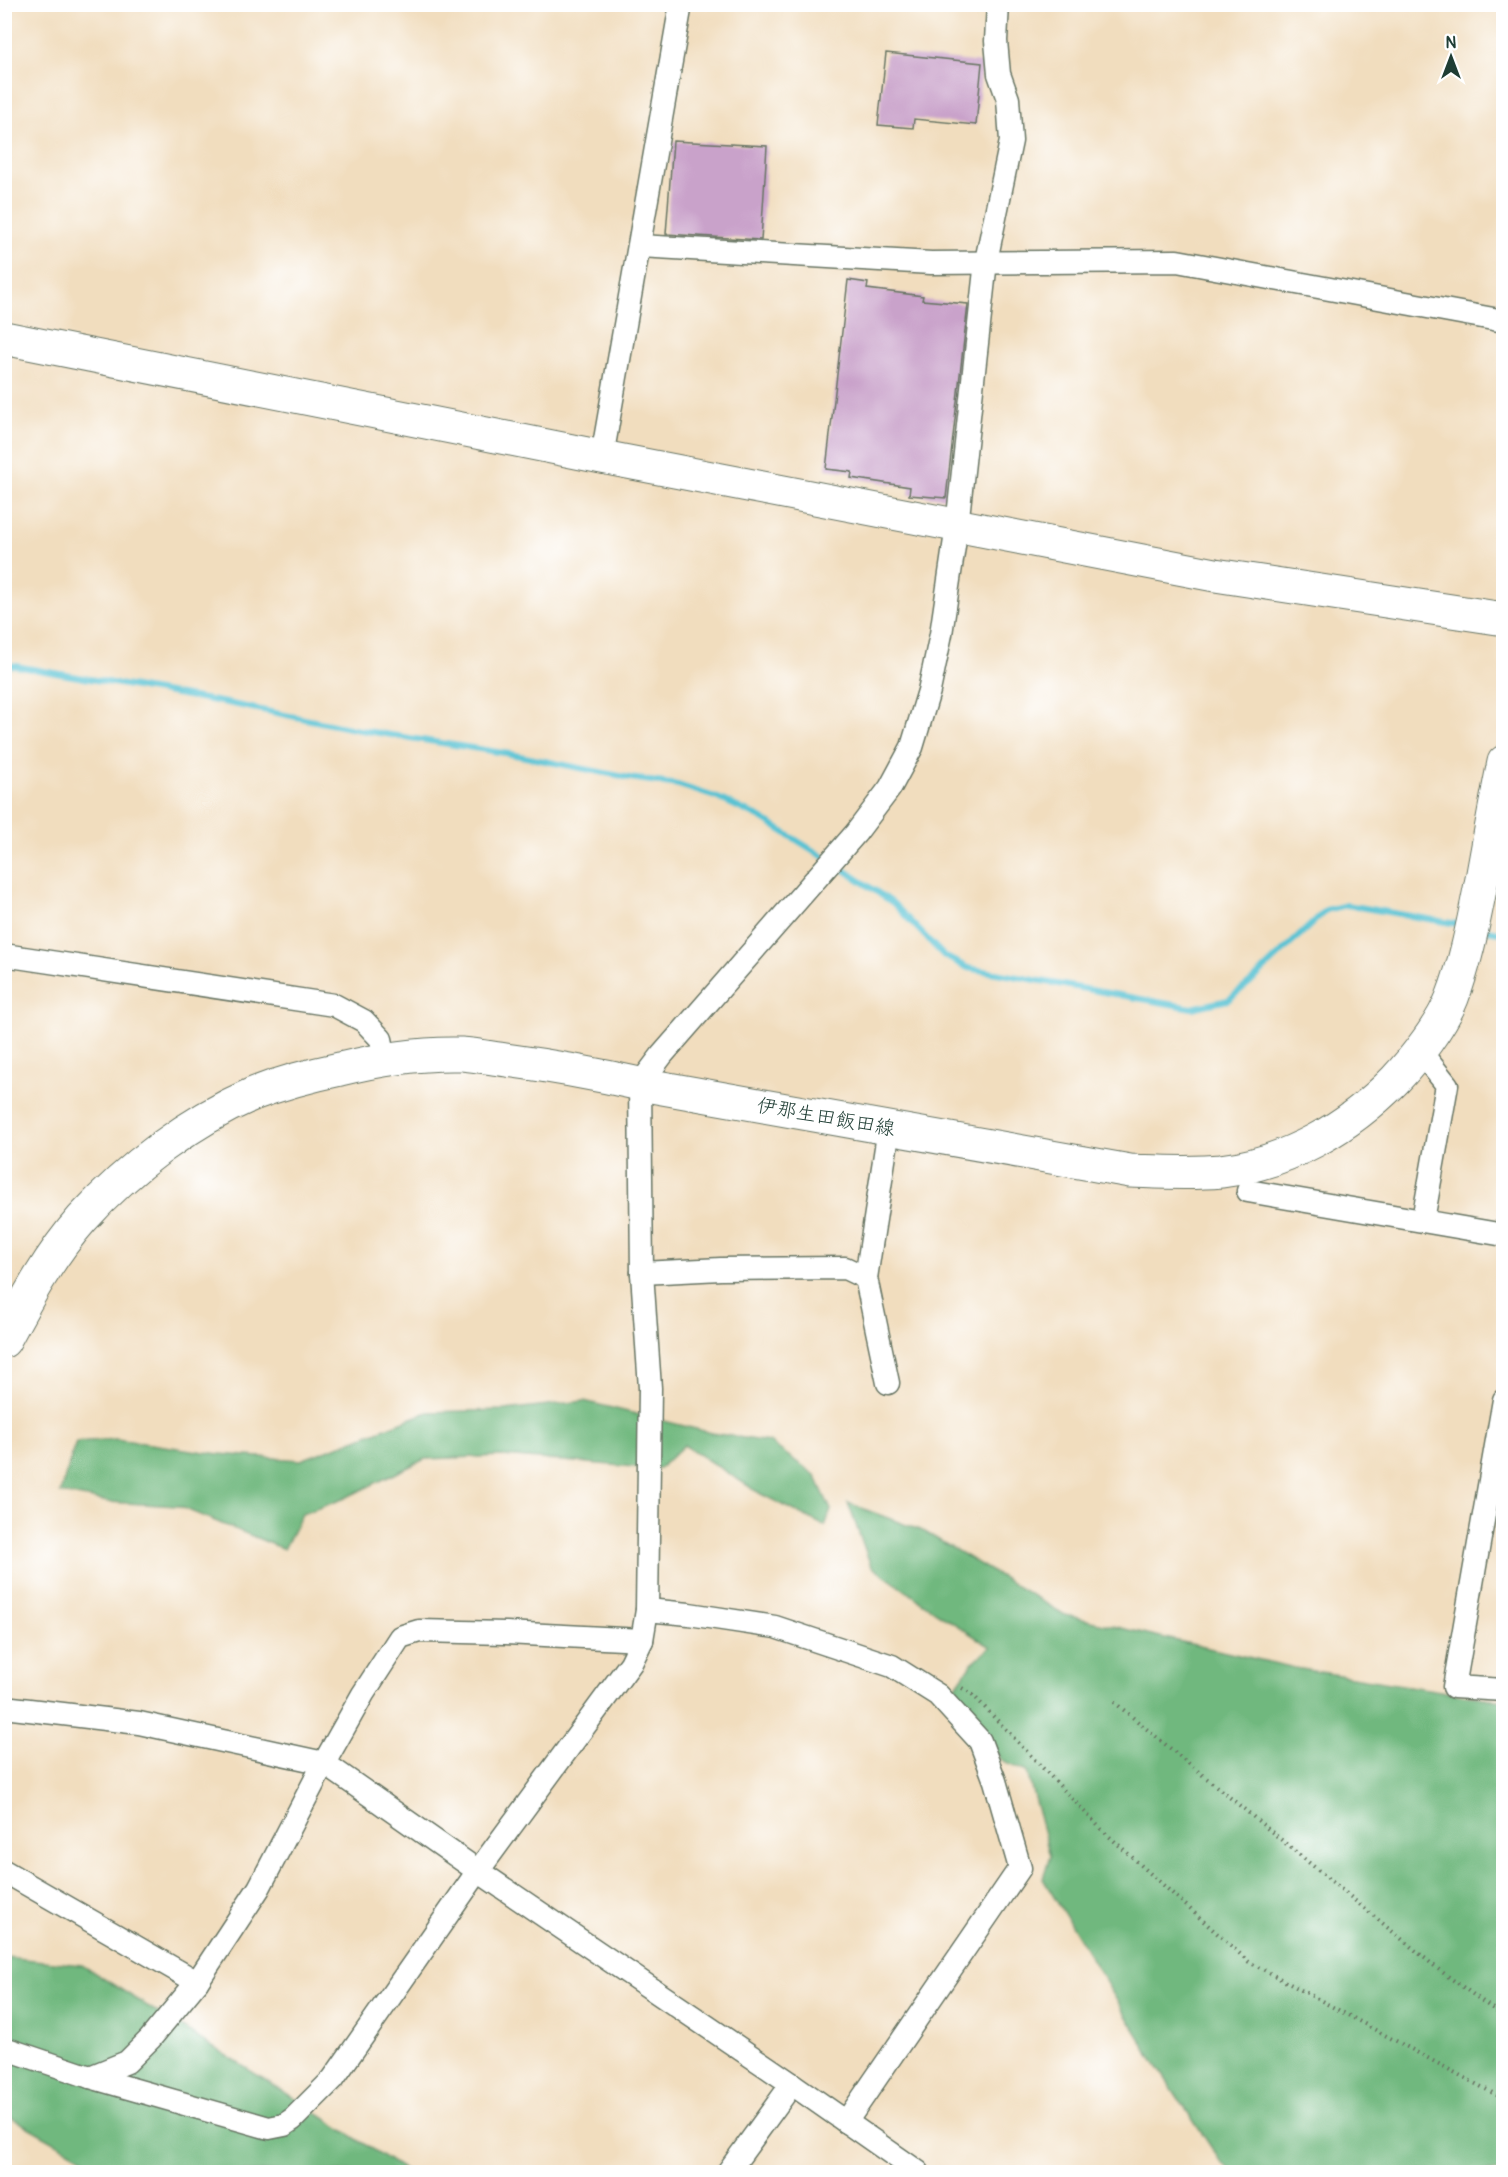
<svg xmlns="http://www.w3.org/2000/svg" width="1508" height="2177" font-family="Pangolin,'Klee One',sans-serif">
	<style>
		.forest { fill: #6fb87e; stroke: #477a59; stroke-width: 1.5 }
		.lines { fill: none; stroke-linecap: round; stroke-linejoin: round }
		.stream { stroke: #58c2d3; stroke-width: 6 }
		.building { fill: #c9a2ca }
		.street-casing { stroke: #687564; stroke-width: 25 }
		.secondary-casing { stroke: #687564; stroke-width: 35 }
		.primary-casing { stroke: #687564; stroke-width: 35 }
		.path { stroke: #687564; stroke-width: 4; stroke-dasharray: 1.5 4.5; stroke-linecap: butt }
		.street { stroke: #fff; stroke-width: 22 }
		.secondary { stroke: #fff; stroke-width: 33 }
		.primary { stroke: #fff; stroke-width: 33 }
		.labels { text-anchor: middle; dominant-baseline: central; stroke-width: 4.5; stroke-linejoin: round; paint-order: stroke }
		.street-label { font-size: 20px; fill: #1f3d34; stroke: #fff }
	</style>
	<rect width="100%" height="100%" fill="#fff"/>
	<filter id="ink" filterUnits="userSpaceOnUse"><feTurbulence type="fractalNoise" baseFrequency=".0167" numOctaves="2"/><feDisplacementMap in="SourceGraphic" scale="12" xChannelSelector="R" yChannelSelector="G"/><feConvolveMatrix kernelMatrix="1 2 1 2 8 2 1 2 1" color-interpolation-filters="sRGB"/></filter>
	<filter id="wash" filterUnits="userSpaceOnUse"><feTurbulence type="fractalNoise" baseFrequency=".008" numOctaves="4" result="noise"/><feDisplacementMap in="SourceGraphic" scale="24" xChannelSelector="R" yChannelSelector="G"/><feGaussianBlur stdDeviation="1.35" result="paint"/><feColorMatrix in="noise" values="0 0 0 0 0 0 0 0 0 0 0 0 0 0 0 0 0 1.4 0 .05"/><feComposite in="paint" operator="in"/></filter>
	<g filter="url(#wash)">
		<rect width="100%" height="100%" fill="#f1ddbe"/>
		<!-- forest -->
		<g class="forest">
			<path d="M584 1401 712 1433 769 1442 815 1475 831 1510 825 1526 761 1494 684 1445 659 1469 503 1456 425 1459 343 1499 302 1514 284 1549 178 1506 108 1502 60 1493 76 1442 116 1439 219 1454 301 1460 428 1412 505 1410Z"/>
			<path d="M848 1503 925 1532 1065 1615 1295 1668 1503 1701V2172H1233L1221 2162 1155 2063 1043 1879 1050 1856 1027 1772 1001 1761 989 1738 951 1693 972 1663 991 1647 936 1612 871 1566Z"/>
			<path d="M5 1957 82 1965 297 2100 407 2172H108L5 2114Z"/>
		</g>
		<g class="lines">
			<!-- stream -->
			<g class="stream">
				<path d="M4 664 227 703 354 729 510 754 630 778 678 785 718 798 761 818 827 859"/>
				<path d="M836 864 893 903 944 956 968 968 1192 1008 1228 1000 1252 981 1326 910 1347 905 1463 925"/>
				<path d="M1482 929 1504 933"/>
			</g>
		</g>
		<g id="blocks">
			<!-- building -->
			<g class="building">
				<path d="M886 53 982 63 976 125 914 119 913 128 878 125Z"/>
				<path d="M673 141 767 146 761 240 666 234Z"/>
				<path d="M848 280 868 283 867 289 923 296 922 300 968 304 946 498 909 495 910 487 851 478 852 472 826 469Z"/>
			</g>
		</g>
	</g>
	<g filter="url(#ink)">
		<use href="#blocks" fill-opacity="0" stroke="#687564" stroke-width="1.5"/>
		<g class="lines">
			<defs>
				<g id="street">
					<path d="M640 246 931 263 1177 261 1504 321"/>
					<path d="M602 457 681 4"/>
					<path d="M4 955 334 1005 364 1021 381 1039 385 1058"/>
					<path d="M1420 1051 1447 1085 1423 1220"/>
					<path d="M1248 1191 1504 1235"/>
					<path d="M642 1273 721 1269 845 1268 866 1278"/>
					<path d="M888 1383 866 1278 889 1128"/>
					<path d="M1504 1400 1454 1687 1504 1690"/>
					<path d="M647 1610 689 1614 775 1627 892 1666 938 1695 980 1741 995 1781 1020 1868 846 2122"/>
					<path d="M4 1707 139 1723 324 1763 478 1871 792 2084 918 2172"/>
					<path d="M4 1871 197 1982"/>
					<path d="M4 2048 90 2077 269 2128 284 2125 293 2119 333 2079 478 1871 631 1663 642 1640 647 1610 650 1388 642 1273 640 1084 662 1055 856 833 890 788 912 747 929 691 941 634 957 526 986 261 1011 141 1008 99 999 74 996 41 998 4"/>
					<path d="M90 2077 127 2062 150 2039 197 1982 259 1888 324 1763 363 1694 400 1637 419 1631 506 1633 642 1640"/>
					<path d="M728 2172 792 2084"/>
				</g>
				<path id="secondary" d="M4 338 602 457 1215 575 1504 619"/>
				<path id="primary" d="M4 1341C27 1298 50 1255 82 1219 129 1167 189 1122 253 1094 281 1083 311 1075 340 1069 380 1059 420 1053 461 1054 476 1055 491 1058 506 1060 551 1066 595 1074 640 1084L1130 1171C1160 1172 1190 1174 1221 1171 1288 1163 1349 1127 1395 1080 1414 1060 1442 1024 1452 998 1467 959 1474 919 1482 879 1489 840 1496 801 1504 762"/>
			</defs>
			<!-- street casing -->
			<use href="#street" class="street-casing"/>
			<!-- secondary casing -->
			<use href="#secondary" class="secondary-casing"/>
			<!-- primary casing -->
			<use href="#primary" class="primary-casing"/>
			<!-- path -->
			<g class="path">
				<path d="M962 1688 971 1693 1103 1831 1249 1962 1504 2099"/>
				<path d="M1114 1702 1438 1969 1504 2017"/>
			</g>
			<!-- street -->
			<use href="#street" class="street"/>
			<!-- secondary -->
			<use href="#secondary" class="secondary"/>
			<!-- primary -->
			<use href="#primary" class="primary"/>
		</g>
	</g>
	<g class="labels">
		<!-- street labels -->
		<g class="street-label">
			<text transform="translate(826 1117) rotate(10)">伊那生田飯田線</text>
		</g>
	</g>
	<!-- margin -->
	<rect width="1508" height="2177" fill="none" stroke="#fff" stroke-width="24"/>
	<!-- north arrow -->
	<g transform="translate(1451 57)" stroke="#ffffff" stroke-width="4.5" paint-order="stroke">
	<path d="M0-4.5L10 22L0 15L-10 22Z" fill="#1f3d34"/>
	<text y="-9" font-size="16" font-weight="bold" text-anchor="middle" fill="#1f3d34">N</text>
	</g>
</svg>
